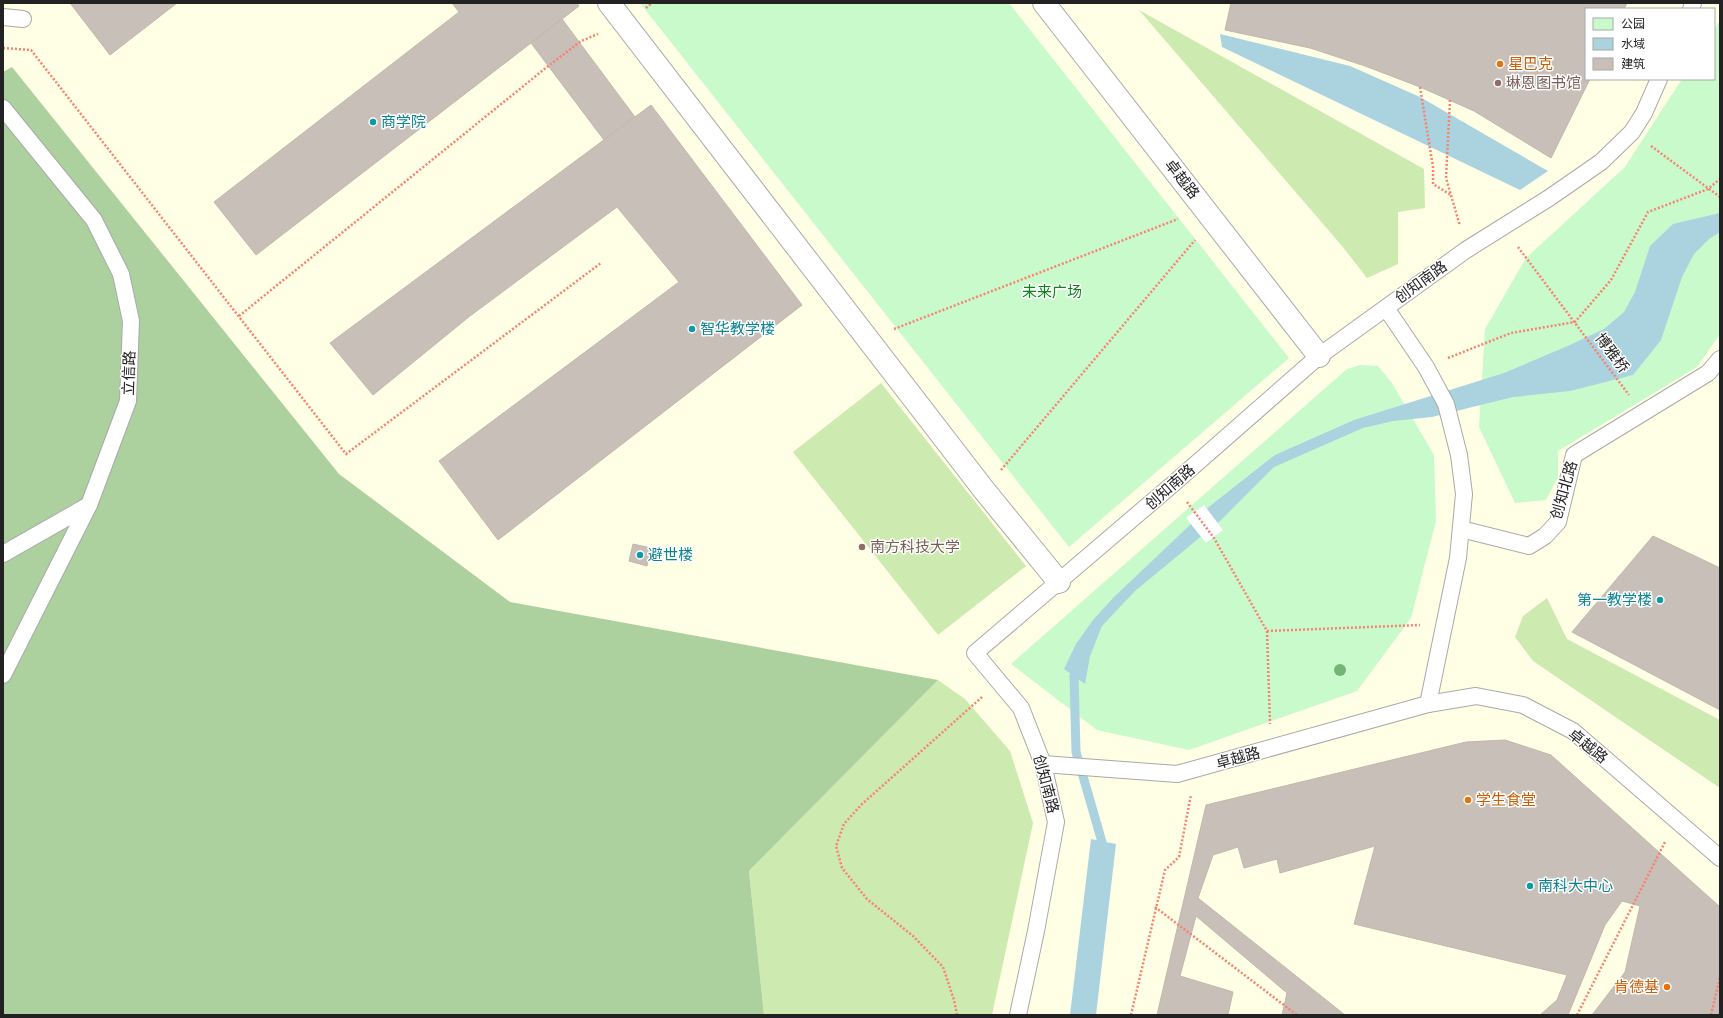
<svg xmlns="http://www.w3.org/2000/svg" width="1723" height="1018" font-family="Jost,'Noto Sans SC',sans-serif">
	<style>
		.education { fill: #ffffe5; fill-rule: evenodd }
		.grass { fill: #cdebb0 }
		.forest { fill: #add19e }
		.park { fill: #c8facc }
		.water { fill: #aad3df }
		.pier { fill: #fff }
		.lines { fill: none; stroke-linecap: round; stroke-linejoin: round }
		.stream { stroke: #aad3df; stroke-width: 9 }
		.building { fill: #c7bfb8; stroke: #c4b6ab }
		.service-casing { stroke: #a9a9a9; stroke-width: 18 }
		.pedestrian-casing { stroke: #a9a9a9; stroke-width: 24 }
		.path { stroke: #fa8072; stroke-width: 2.5; stroke-dasharray: 2 2; stroke-linecap: butt }
		.service { stroke: #fff; stroke-width: 16 }
		.pedestrian { stroke: #fff; stroke-width: 22 }
		.tree { fill: #74b475 }
		.food-dot { fill: #e8710a; stroke: #fff; stroke-width: 1.5 }
		.education-dot { fill: #8d6e63; stroke: #fff; stroke-width: 1.5 }
		.culture-dot { fill: #0f9aa8; stroke: #fff; stroke-width: 1.5 }
		.labels { text-anchor: middle; dominant-baseline: central; stroke-width: 3; stroke-linejoin: round; paint-order: stroke }
		.food-label { font-size: 15px; fill: #c56008; stroke: #fff; text-anchor: start }
		.education-label { font-size: 15px; fill: #785e54; stroke: #fff; text-anchor: start }
		.culture-label { font-size: 15px; fill: #0d838f; stroke: #fff; text-anchor: start }
		.street-label { font-size: 15px; fill: #222; stroke: #fff }
		.park-label { font-size: 15px; fill: #0c8416; stroke: #fff }
	</style>
	<rect width="100%" height="100%" fill="#f2efe9"/>
	<!-- education -->
	<path class="education" d="M3 3H1720V1015H3ZM1586 9H1714V79H1586Z"/>
	<!-- grass -->
	<g class="grass">
		<path d="M1139 10 1424 169 1425 208 1398 212V264L1367 278 1342 246Z"/>
		<path d="M881 383 1026 566 938 635 793 452Z"/>
		<path d="M1547 598 1567 639 1720 720V788L1533 661 1515 637 1523 616Z"/>
		<path d="M938 680 965 699 1010 751 1033 823 992 1015H764L749 871Z"/>
	</g>
	<!-- forest -->
	<path class="forest" d="M12 67 339 474 510 602 938 680 749 871 764 1015H3V72Z"/>
	<!-- park -->
	<g class="park">
		<path d="M640 3H1009L1289 358 1069 547Z"/>
		<path d="M1720 20V334L1697 367 1558 451V477L1546 500 1515 503 1479 427 1485 329 1526 258 1625 167 1682 79H1714V30Z"/>
		<path d="M1360 365 1378 366 1392 383 1434 455 1436 521 1411 618 1357 691 1189 750 1097 730 1011 664 1347 369Z"/>
	</g>
	<!-- water -->
	<g class="water">
		<path d="M1220 34 1350 66 1420 97 1548 171 1520 190 1222 47Z"/>
		<path d="M1720 213V232L1709 239 1694 254 1682 277 1661 340 1633 375 1570 391 1513 397 1432 417 1393 421 1363 428 1274 467 1221 520 1135 591 1102 626 1090 656 1085 684 1064 669 1076 644 1093 620 1114 597 1210 506 1275 455 1354 420 1504 373 1570 345 1604 329 1624 312 1635 292 1650 246 1673 224Z"/>
		<path d="M1091 839 1116 844 1096 1015H1070Z"/>
	</g>
	<!-- pier -->
	<path class="pier" d="M1204 505 1223 530 1206 543 1186 518Z"/>
	<g class="lines">
		<!-- stream -->
		<path class="stream" d="M1078 666 1074 676 1076 752 1102 842 1100 853"/>
	</g>
	<!-- building -->
	<g class="building">
		<path d="M70 3H177L110 55Z"/>
		<path d="M452 3H577L579 6 256 255 214 202 459 12Z"/>
		<path d="M1231 3H1627L1624 9H1586V79H1590L1551 158 1474 111 1420 87 1365 66 1310 48 1225 30Z"/>
		<path d="M562 19 635 117 604 140 531 43Z"/>
		<path d="M651 105 802 305 498 540 439 461 679 282 617 207 470 316 373 395 330 343Z"/>
		<path d="M1653 536 1720 568V710L1572 632Z"/>
		<path d="M633 544 651 548 647 566 629 561Z"/>
		<path d="M1505 740 1551 755 1720 907V1015H1592L1625 972 1640 906 1622 901 1605 925 1568 1015H1540L1557 1000 1567 975 1354 924 1375 846 1280 873 1277 859 1244 868 1238 847 1213 855 1198 898 1345 1015H1282L1287 993 1196 916 1180 976 1233 992 1228 1015H1157L1206 805 1466 742Z"/>
	</g>
	<g class="lines">
		<defs>
			<g id="service">
				<path d="M1691 9 1693 3"/>
				<path d="M3 17 23 19"/>
				<path d="M3 108 94 220 121 274 131 321 128 401 89 505 3 675"/>
				<path d="M1386 308 1426 367 1446 404 1459 455 1464 494 1458 558 1428 704"/>
				<path d="M1461 529 1529 546 1545 536 1558 522 1574 455 1708 373 1720 359"/>
				<path d="M3 554 89 505"/>
				<path d="M1043 764 1177 774 1428 704 1476 696 1523 705 1573 731 1720 858"/>
				<path d="M1018 1015 1036 931 1056 822 1043 764 1021 708 975 653 1173 484 1319 356 1466 250 1549 198 1601 162 1632 132 1644 113 1659 79"/>
			</g>
			<g id="pedestrian">
				<path d="M609 3 984 490 1059 582"/>
				<path d="M1044 3 1319 356"/>
			</g>
		</defs>
		<!-- service casing -->
		<use href="#service" class="service-casing"/>
		<!-- pedestrian casing -->
		<use href="#pedestrian" class="pedestrian-casing"/>
		<!-- path -->
		<g class="path">
			<path d="M646 8 652 3"/>
			<path d="M3 48 31 50 346 454 601 263"/>
			<path d="M1420 87 1433 167V184L1451 195"/>
			<path d="M1450 100 1446 178 1460 226"/>
			<path d="M1651 146 1720 197"/>
			<path d="M1518 247 1629 395"/>
			<path d="M239 316 547 67 581 41 598 34"/>
			<path d="M894 329 1178 219"/>
			<path d="M1448 358 1511 333 1575 322 1611 280 1648 212 1708 189 1720 179"/>
			<path d="M1001 470 1195 240"/>
			<path d="M1187 502 1214 538 1267 631 1270 724"/>
			<path d="M1267 631 1420 625"/>
			<path d="M1155 907 1297 1015"/>
			<path d="M957 1015 954 1000 943 967 913 936 867 899 842 868 836 846 844 824 861 805 982 697"/>
			<path d="M1131 1015 1165 870 1179 857 1191 795"/>
			<path d="M1577 1015 1665 842"/>
			<path d="M1711 1015 1720 977"/>
		</g>
		<!-- service -->
		<use href="#service" class="service"/>
		<!-- pedestrian -->
		<use href="#pedestrian" class="pedestrian"/>
	</g>
	<!-- trees -->
	<circle class="tree" cx="1340" cy="670" r="6"/>
	<!-- markers -->
	<g class="food-dot">
		<circle cx="1500" cy="64" r="4"/>
		<circle cx="1468" cy="800" r="4"/>
		<circle cx="1667" cy="987" r="4"/>
	</g>
	<g class="education-dot">
		<circle cx="1498" cy="83" r="4"/>
		<circle cx="862" cy="547" r="4"/>
	</g>
	<g class="culture-dot">
		<circle cx="373" cy="122" r="4"/>
		<circle cx="692" cy="329" r="4"/>
		<circle cx="640" cy="555" r="4"/>
		<circle cx="1660" cy="600" r="4"/>
		<circle cx="1530" cy="886" r="4"/>
	</g>
	<g class="labels">
		<!-- food labels -->
		<g class="food-label">
			<text x="1508" y="64">星巴克</text>
			<text x="1476" y="800">学生食堂</text>
			<text x="1659" y="987" text-anchor="end">肯德基</text>
		</g>
		<!-- education labels -->
		<g class="education-label">
			<text x="1506" y="83">琳恩图书馆</text>
			<text x="870" y="547">南方科技大学</text>
		</g>
		<!-- culture labels -->
		<g class="culture-label">
			<text x="381" y="122">商学院</text>
			<text x="700" y="329">智华教学楼</text>
			<text x="648" y="555">避世楼</text>
			<text x="1652" y="600" text-anchor="end">第一教学楼</text>
			<text x="1538" y="886">南科大中心</text>
		</g>
		<!-- street labels -->
		<g class="street-label">
			<text transform="translate(1182 179) rotate(52)">卓越路</text>
			<text transform="translate(1421 282) rotate(-36)">创知南路</text>
			<text transform="translate(1612 353) rotate(53)">博雅桥</text>
			<text transform="translate(129 373) rotate(-88)">立信路</text>
			<text transform="translate(1170 487) rotate(-41)">创知南路</text>
			<text transform="translate(1564 490) rotate(-74)">创知北路</text>
			<text transform="translate(1588 746) rotate(39)">卓越路</text>
			<text transform="translate(1238 758) rotate(-15)">卓越路</text>
			<text transform="translate(1046 784) rotate(75)">创知南路</text>
		</g>
		<!-- park labels -->
		<g class="park-label">
			<text x="1052" y="292">未来广场</text>
		</g>
	</g>
	<!-- border -->
	<rect width="1723" height="1018" fill="none" stroke="#222222" stroke-width="8"/>
	<!-- legend -->
	<rect x="1585" y="8" width="130" height="72" fill="#ffffff" stroke="#a7a7a7"/>
	<rect x="1593" y="18" width="20" height="12" fill="#c8facc" stroke="#a7a7a7"/>
	<text x="1621" y="28" font-size="12" fill="#222222">公园</text>
	<rect x="1593" y="38" width="20" height="12" fill="#aad3df" stroke="#a7a7a7"/>
	<text x="1621" y="48" font-size="12" fill="#222222">水域</text>
	<rect x="1593" y="58" width="20" height="12" fill="#c7bfb8" stroke="#a7a7a7"/>
	<text x="1621" y="68" font-size="12" fill="#222222">建筑</text>
</svg>
